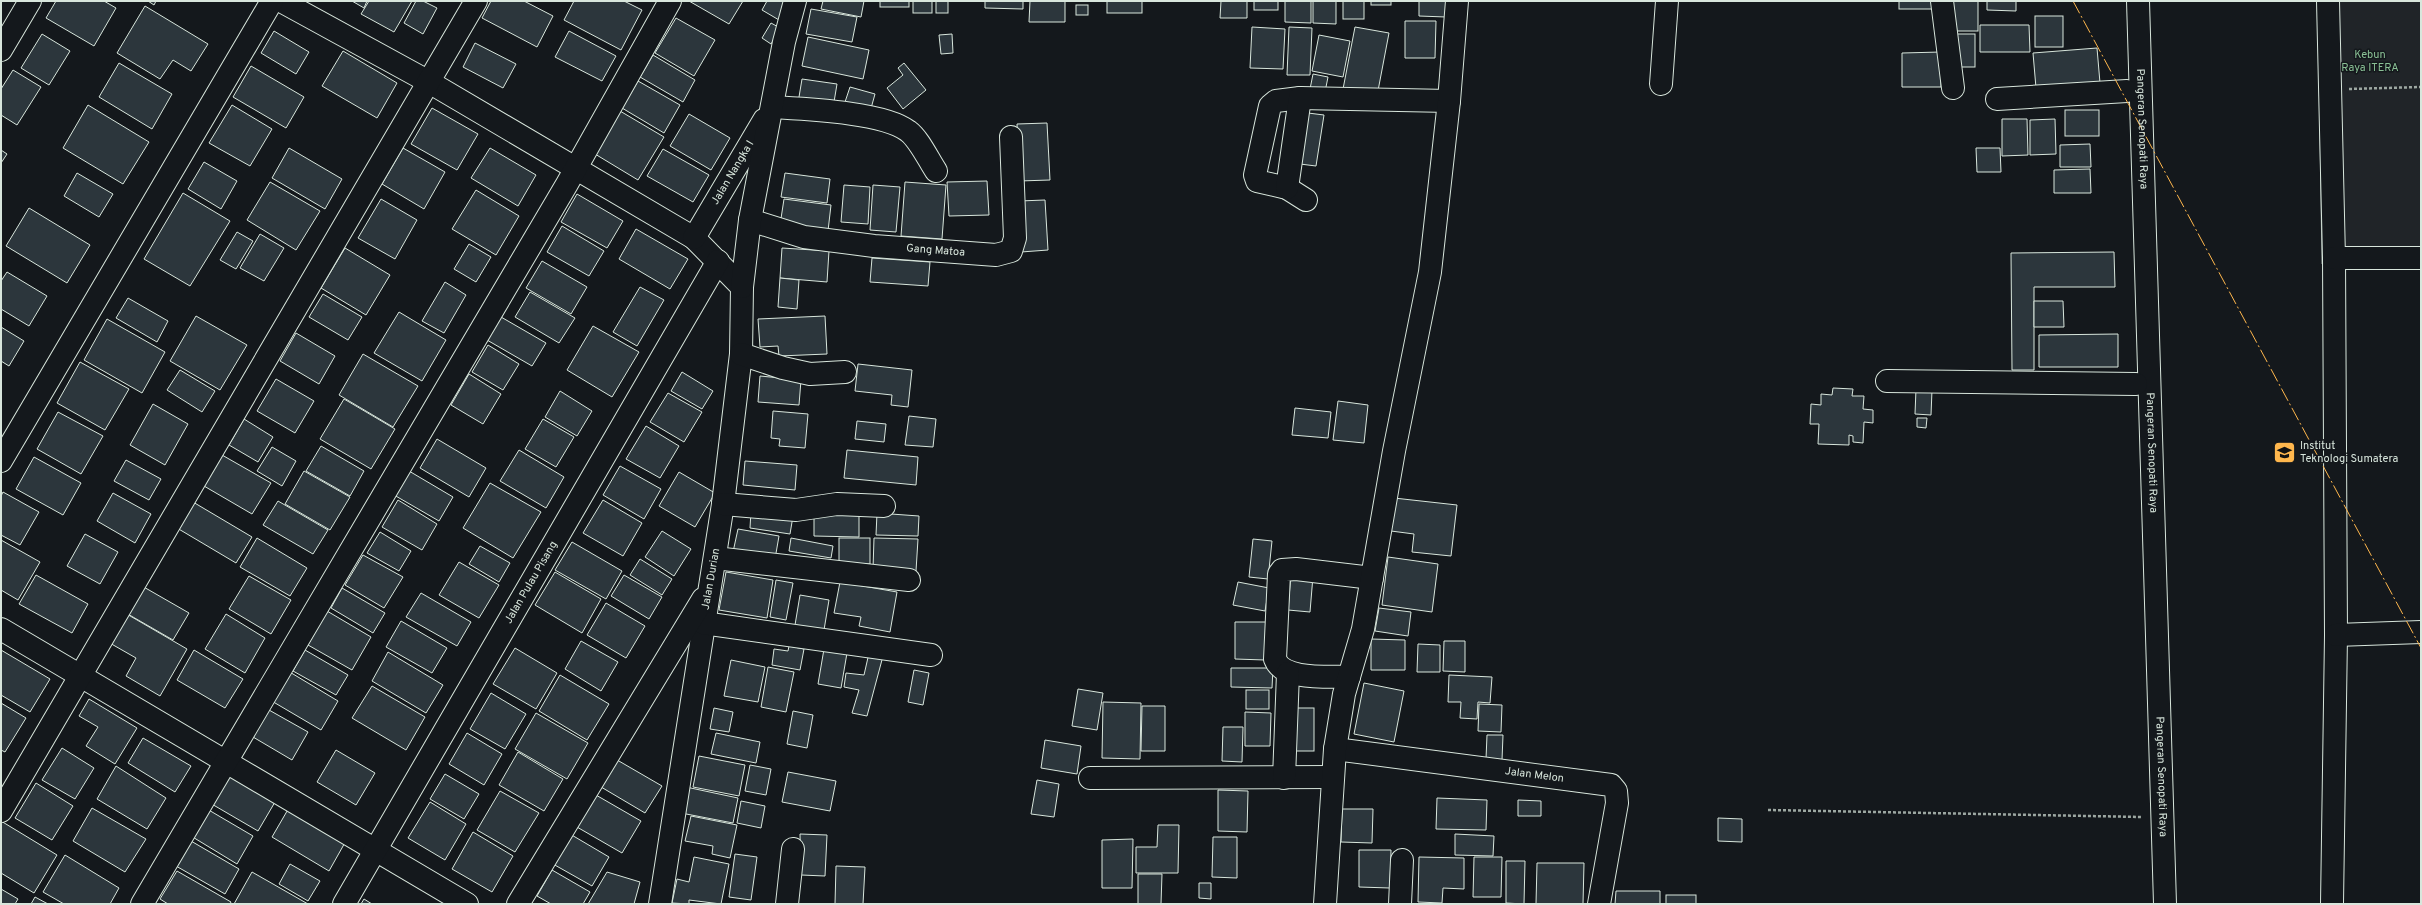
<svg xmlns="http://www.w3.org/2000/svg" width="2422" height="905" font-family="Overpass,sans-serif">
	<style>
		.green { fill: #202428; stroke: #939e99 }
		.building { fill: #2c363c; stroke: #d8e6dc }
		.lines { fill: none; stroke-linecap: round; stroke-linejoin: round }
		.minor-casing { stroke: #d8e6dc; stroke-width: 24 }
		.path { stroke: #9da8a2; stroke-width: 2.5; stroke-dasharray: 3 2; stroke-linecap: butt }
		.minor { stroke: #14181c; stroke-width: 22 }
		.power { stroke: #ffb74d; stroke-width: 1; stroke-dasharray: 14 3 2 3; stroke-linecap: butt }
		.labels { text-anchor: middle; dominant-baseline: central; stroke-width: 3; stroke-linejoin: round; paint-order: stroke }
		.park-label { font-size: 11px; fill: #8ac095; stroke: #14181c }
		.street-label { font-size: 11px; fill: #d8e6dc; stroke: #14181c }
		.poi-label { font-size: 11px; fill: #d8e6dc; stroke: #14181c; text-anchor: start }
	</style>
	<rect width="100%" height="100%" fill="#14181c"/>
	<!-- green -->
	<path class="green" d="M2318 1H2421V263L2322 264Z"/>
	<!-- building -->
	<g class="building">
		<path d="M56 1H104L116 8 94 46 46 18Z"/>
		<path d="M148 1H156L154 5Z"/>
		<path d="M352 1H367L364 8Z"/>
		<path d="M369 1H412L394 32 361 14Z"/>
		<path d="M416 1H423L437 8 423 34 404 23Z"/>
		<path d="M491 1H524L553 16 537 47 482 18Z"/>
		<path d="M574 1H624L642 10 621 50 564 20Z"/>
		<path d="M689 1H743L729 24Z"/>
		<path d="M767 1H787L779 20 762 10Z"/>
		<path d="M823 1H864L861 17 821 9Z"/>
		<rect x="880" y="1" width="29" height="6"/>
		<rect x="913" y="1" width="19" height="12"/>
		<rect x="936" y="1" width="12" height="12"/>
		<path d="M985 1H1023V9L985 8Z"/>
		<path d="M1030 1H1065V22H1029Z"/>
		<rect x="1107" y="1" width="35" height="12"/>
		<path d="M1221 1H1247V18H1220Z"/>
		<rect x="1254" y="1" width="24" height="9"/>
		<path d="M1285 1H1311V23L1285 22Z"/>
		<path d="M1313 1H1336V24L1313 23Z"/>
		<rect x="1343" y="1" width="21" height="18"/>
		<rect x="1371" y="1" width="20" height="4"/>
		<path d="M1419 1H1446V17L1419 16Z"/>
		<rect x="1899" y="1" width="36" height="8"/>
		<rect x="1951" y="1" width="27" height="30"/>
		<path d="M1987 1H2016V11L1987 10Z"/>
		<rect x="1076" y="5" width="12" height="10"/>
		<path d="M145 6 208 44 191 71 173 60 160 79 117 53Z"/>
		<path d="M811 9 857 17 852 42 806 34Z"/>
		<rect x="2035" y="16" width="28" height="31"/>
		<path d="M676 18 715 40 694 76 655 53Z"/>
		<path d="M1405 21H1436L1435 58H1405Z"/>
		<path d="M771 23 780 28 771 44 762 38Z"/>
		<path d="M1980 25H2029L2030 52H1980Z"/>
		<path d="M1252 27 1285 29 1283 69 1250 68Z"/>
		<path d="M1289 27 1312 28 1310 75H1287Z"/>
		<path d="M1355 27 1389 33 1377 96 1343 89Z"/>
		<path d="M274 31 309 52 296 74 261 53Z"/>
		<path d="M569 31 616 56 602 81 555 57Z"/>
		<path d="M42 34 70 51 49 85 21 68Z"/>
		<path d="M952 34 953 53 941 54 939 35Z"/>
		<rect x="1952" y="34" width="23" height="33"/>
		<path d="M1319 35 1350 41 1343 77 1312 71Z"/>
		<path d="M808 37 869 50 863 79 802 66Z"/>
		<path d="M475 43 516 64 503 88 463 67Z"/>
		<path d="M2097 48 2100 83 2036 88 2033 53Z"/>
		<path d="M343 51 397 83 377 118 322 86Z"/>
		<path d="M1941 52V87H1902V53Z"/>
		<path d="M653 55 695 80 683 102 640 77Z"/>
		<path d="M119 63 172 94 152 129 99 97Z"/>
		<path d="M904 63 926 90 903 109 887 88 903 75 898 68Z"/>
		<path d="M251 66 304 97 286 128 233 97Z"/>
		<path d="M13 70 41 87 17 125 1 115V89Z"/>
		<path d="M1313 74 1328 77 1325 92 1310 89Z"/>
		<path d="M802 79 837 84 833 108 798 103Z"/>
		<path d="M638 81 680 105 664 133 622 108Z"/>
		<path d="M850 87 875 94 870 112 844 105Z"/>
		<path d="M88 105 149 142 123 184 63 148Z"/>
		<path d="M232 105 272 129 250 166 209 143Z"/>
		<path d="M432 108 478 134 457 170 411 144Z"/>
		<rect x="2065" y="110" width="34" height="26"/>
		<path d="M620 111 664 137 638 180 595 154Z"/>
		<path d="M1300 112 1324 115 1316 166 1292 163Z"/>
		<path d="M689 114 730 138 711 170 670 146Z"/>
		<path d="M2002 119H2027L2028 155 2002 156Z"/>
		<path d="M2055 119 2056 154 2030 155V120Z"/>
		<path d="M1047 123 1050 180 1019 181 1017 124Z"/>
		<path d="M2090 144 2091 167H2060V145Z"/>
		<path d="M289 148 342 179 325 209 272 178Z"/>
		<path d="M403 148 445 172 424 209 382 184Z"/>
		<path d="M490 148 536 175 518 206 471 178Z"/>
		<path d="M1976 148H2000L2001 172H1977Z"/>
		<path d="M663 149 709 175 693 202 647 176Z"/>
		<path d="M1 150 7 154 1 163Z"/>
		<path d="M204 162 237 181 221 209 188 189Z"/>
		<path d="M2090 169 2091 193H2054V170Z"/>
		<path d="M77 173 113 194 99 217 64 196Z"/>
		<path d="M785 173 830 179 827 203 781 197Z"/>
		<path d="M987 181 989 215 949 216 947 182Z"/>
		<path d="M270 182 320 211 296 250 247 220Z"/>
		<path d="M905 182 946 185 942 239 901 236Z"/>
		<path d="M844 185 870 187 868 224 841 222Z"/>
		<path d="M873 185 900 187 896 232 870 230Z"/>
		<path d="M476 190 519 216 496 255 452 229Z"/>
		<path d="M183 193 230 221 190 286 144 259Z"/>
		<path d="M577 194 623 221 607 248 561 222Z"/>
		<path d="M381 199 417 220 395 259 358 238Z"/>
		<path d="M784 199 831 205 828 231 780 225Z"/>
		<path d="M1045 200 1048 250 1021 252 1019 201Z"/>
		<path d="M29 208 90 245 67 283 6 246Z"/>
		<path d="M562 226 604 251 589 276 547 252Z"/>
		<path d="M636 229 688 259 670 289 619 259Z"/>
		<path d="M237 232 253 241 236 269 220 260Z"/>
		<path d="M260 234 284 248 264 281 240 268Z"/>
		<path d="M469 244 491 257 476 282 454 269Z"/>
		<path d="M345 248 390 275 366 315 321 288Z"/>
		<path d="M782 248 829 251 827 282 780 278Z"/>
		<path d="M2114 252 2115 287H2034V370H2012L2011 253Z"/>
		<path d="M872 258 930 262 928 286 870 282Z"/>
		<path d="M542 261 587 287 571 314 526 288Z"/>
		<path d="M7 272 47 296 29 326 1 309V281Z"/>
		<path d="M780 278 799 280 797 309 778 307Z"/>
		<path d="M445 282 466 295 444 333 422 321Z"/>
		<path d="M640 287 664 300 637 346 613 332Z"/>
		<path d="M530 292 575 318 559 343 515 317Z"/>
		<path d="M323 294 362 317 348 340 309 317Z"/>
		<path d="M128 298 168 321 157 342 116 318Z"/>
		<path d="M2034 301H2063L2064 327H2034Z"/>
		<path d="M399 312 446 340 422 381 374 353Z"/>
		<path d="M196 316 247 345 220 390 170 361Z"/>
		<path d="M825 316 827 354 779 356 778 346 760 347 758 319Z"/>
		<path d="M501 317 546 343 532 366 487 340Z"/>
		<path d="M107 319 165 352 142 393 84 360Z"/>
		<path d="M593 326 639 352 612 397 567 370Z"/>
		<path d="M1 327 24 341 9 366 1 361Z"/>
		<path d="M296 333 335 356 319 384 280 361Z"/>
		<path d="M2118 334V367H2039V335Z"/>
		<path d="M488 345 519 364 503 390 472 372Z"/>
		<path d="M363 354 418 386 393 427 339 395Z"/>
		<path d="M80 362 129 389 105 430 57 403Z"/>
		<path d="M858 364 912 370 908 407 891 405 892 395 855 391Z"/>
		<path d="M180 370 215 391 202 412 167 390Z"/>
		<path d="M682 372 713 391 702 409 671 391Z"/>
		<path d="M469 374 501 394 483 424 451 405Z"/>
		<path d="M760 376 801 380 799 405 758 402Z"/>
		<path d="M276 379 314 401 295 433 257 411Z"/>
		<path d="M1833 388 1853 389 1852 396H1864L1863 409 1873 410V423L1864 422 1863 443 1853 442V436L1849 435V445L1818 444 1819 424H1810L1811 404 1821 405V394L1832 395Z"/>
		<path d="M1916 389 1932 390 1931 415 1915 414Z"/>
		<path d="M560 391 592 411 577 436 545 417Z"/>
		<path d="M668 393 702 412 684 442 650 422Z"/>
		<path d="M344 399 395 429 371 469 320 439Z"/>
		<path d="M1338 401 1368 405 1364 443 1333 440Z"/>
		<path d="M153 404 188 424 165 465 130 445Z"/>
		<path d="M1295 408 1331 412 1328 438 1292 435Z"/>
		<path d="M773 411 808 414 805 448 779 446 780 439 771 438Z"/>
		<path d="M58 412 103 436 81 474 37 449Z"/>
		<path d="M909 416 936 419 933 447 905 445Z"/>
		<path d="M1917 418H1927L1926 428 1917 427Z"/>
		<path d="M244 419 273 437 258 462 229 445Z"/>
		<path d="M543 419 574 437 556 467 525 449Z"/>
		<path d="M857 421 886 424 884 442 855 439Z"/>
		<path d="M646 426 679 446 660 478 626 459Z"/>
		<path d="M437 439 486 468 469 497 420 468Z"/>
		<path d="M321 446 364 471 350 496 306 471Z"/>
		<path d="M272 447 296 461 282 486 257 471Z"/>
		<path d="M519 450 564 477 546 508 500 481Z"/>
		<path d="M847 450 918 457 916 485 844 478Z"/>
		<path d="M222 455 271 483 252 514 204 486Z"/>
		<path d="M34 457 81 483 63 515 16 489Z"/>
		<path d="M126 460 161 479 149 500 114 481Z"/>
		<path d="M745 461 797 465 795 490 743 485Z"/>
		<path d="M620 466 661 489 644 519 603 495Z"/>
		<path d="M304 471 350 497 330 530 285 504Z"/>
		<path d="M409 471 453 497 439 521 394 495Z"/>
		<path d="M679 472 715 493 695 527 659 506Z"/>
		<path d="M490 483 541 512 513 558 463 528Z"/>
		<path d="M3 492 39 512 20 545 1 535V496Z"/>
		<path d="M113 493 151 514 135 543 97 521Z"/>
		<path d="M1394 498 1457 505 1451 556 1412 552 1414 534 1391 531Z"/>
		<path d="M398 500 437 524 422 550 382 527Z"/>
		<path d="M603 500 642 523 623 556 583 533Z"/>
		<path d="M278 501 328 530 313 554 263 525Z"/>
		<path d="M193 502 252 537 236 563 177 528Z"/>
		<path d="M751 511 793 516 790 534 750 528Z"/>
		<path d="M859 512V537L814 536V513Z"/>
		<path d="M877 513 919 516 918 536 876 535Z"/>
		<path d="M738 529 779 536 775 559 733 552Z"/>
		<path d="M662 531 691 549 674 576 645 557Z"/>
		<path d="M380 532 411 551 399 571 367 553Z"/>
		<path d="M85 534 118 552 100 584 67 566Z"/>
		<path d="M257 538 307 568 290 596 240 567Z"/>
		<path d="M791 538 833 546 831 558 789 551Z"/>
		<rect x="839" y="538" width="31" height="26"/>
		<path d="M874 538 918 539 916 571 873 569Z"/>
		<path d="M1253 539 1272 541 1268 579 1249 577Z"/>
		<path d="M1 540 40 562 18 600 1 590Z"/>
		<path d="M572 542 622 571 606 599 555 570Z"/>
		<path d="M480 546 510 563 499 582 469 564Z"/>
		<path d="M363 555 403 577 384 608 345 585Z"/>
		<path d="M1388 557 1438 564 1432 612 1382 605Z"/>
		<path d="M640 559 672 579 662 595 630 575Z"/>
		<path d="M459 562 499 585 479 618 439 595Z"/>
		<path d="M555 572 601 599 582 633 535 605Z"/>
		<path d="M726 572 773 580 767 618 719 610Z"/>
		<path d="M1291 574 1313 576 1310 612 1288 610Z"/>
		<path d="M36 575 88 604 72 633 19 604Z"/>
		<path d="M624 575 662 597 649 619 611 596Z"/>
		<path d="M249 576 291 600 271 634 229 609Z"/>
		<path d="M776 580 793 583 786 620 770 617Z"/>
		<path d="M840 582 897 592 890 632 859 626 861 617 834 613Z"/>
		<path d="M1238 582 1269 588 1265 611 1233 605Z"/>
		<path d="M142 586 189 613 173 640 126 613Z"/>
		<path d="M342 588 385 613 373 633 331 608Z"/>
		<path d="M421 593 471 622 457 646 406 617Z"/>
		<path d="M800 595 829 600 824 630 795 625Z"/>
		<path d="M606 603 645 626 626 658 587 635Z"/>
		<path d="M1379 608 1411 612 1408 636 1375 631Z"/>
		<path d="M327 611 371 637 352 670 308 645Z"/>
		<path d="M125 613 187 649 160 696 126 676 136 658 108 642Z"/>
		<path d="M226 614 265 638 245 673 205 649Z"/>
		<path d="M401 621 447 648 432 673 386 647Z"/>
		<path d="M1235 622H1266L1265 660 1235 659Z"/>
		<path d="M1371 639 1405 640V670H1371Z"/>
		<path d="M581 641 618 662 601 691 565 669Z"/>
		<path d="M1444 641H1465V672L1443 671Z"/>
		<path d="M1418 644 1440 645V672H1417Z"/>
		<path d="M789 646 804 649 800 670 772 665 774 649 788 651Z"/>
		<path d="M515 648 557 673 536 709 493 684Z"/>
		<path d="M824 649 847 653 841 688 818 684Z"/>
		<path d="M1 650 50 679 30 712 1 695Z"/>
		<path d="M194 650 243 679 225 708 177 680Z"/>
		<path d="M305 650 348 675 336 695 293 671Z"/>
		<path d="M388 652 443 685 426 713 372 681Z"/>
		<path d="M869 653 883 656 867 716 852 713 859 690 844 687 846 673 864 675Z"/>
		<path d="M731 660 765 667 758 702 724 696Z"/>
		<path d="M768 667 794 672 786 712 761 707Z"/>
		<path d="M1231 668H1273L1272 688 1231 687Z"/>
		<path d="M914 670 929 673 923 705 908 702Z"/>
		<path d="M288 671 338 701 321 730 270 700Z"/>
		<path d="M560 675 609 704 587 740 539 711Z"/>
		<path d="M1449 675 1492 677 1490 703 1478 702 1477 719 1460 718 1461 702H1448Z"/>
		<path d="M1364 683 1404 691 1394 742 1354 734Z"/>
		<path d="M372 686 425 717 406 750 352 718Z"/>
		<path d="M1078 689 1103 693 1097 730 1072 726Z"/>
		<rect x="1246" y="690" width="23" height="19"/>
		<path d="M491 693 526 714 505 749 470 729Z"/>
		<path d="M89 699 137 728 115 764 86 746 98 727 79 716Z"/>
		<path d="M1103 702 1141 703 1140 759 1102 758Z"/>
		<path d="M1 703 26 718 5 752 1 750Z"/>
		<path d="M1479 704 1502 705 1501 732 1478 731Z"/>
		<path d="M1142 706H1165V751H1141Z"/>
		<path d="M714 708 733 712 729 732 710 729Z"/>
		<rect x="1293" y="708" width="21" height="43"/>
		<path d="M269 710 308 732 292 760 253 737Z"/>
		<path d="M793 711 813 715 807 748 787 744Z"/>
		<path d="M1245 712 1271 713 1270 746H1245Z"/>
		<path d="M536 713 588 743 567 779 515 749Z"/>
		<path d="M1223 727H1243L1242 762 1222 761Z"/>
		<path d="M467 733 502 754 484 785 449 764Z"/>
		<path d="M716 733 760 742 756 763 711 754Z"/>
		<path d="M1487 735H1503L1502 760 1486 759Z"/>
		<path d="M143 738 191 766 175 792 128 763Z"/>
		<path d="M1045 740 1081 746 1077 774 1041 768Z"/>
		<path d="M62 748 94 768 75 799 42 780Z"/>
		<path d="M336 750 375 773 356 805 317 782Z"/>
		<path d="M518 752 563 779 544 811 499 785Z"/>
		<path d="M699 756 745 765 739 796 693 787Z"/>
		<path d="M612 757 662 786 645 813 596 784Z"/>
		<path d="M750 765 771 769 766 795 745 791Z"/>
		<path d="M116 766 166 798 147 829 97 799Z"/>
		<path d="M788 772 836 781 830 811 782 802Z"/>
		<path d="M227 774 275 802 258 831 210 803Z"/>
		<path d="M445 774 479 794 464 819 430 799Z"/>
		<path d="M1037 780 1059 784 1054 817 1031 814Z"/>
		<path d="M36 783 73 806 52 840 15 818Z"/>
		<path d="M686 787 738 798 733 823 681 813Z"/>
		<path d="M1218 790 1248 791 1247 832 1218 831Z"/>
		<path d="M500 791 539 813 515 852 477 830Z"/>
		<path d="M589 791 641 821 622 853 570 823Z"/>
		<path d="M1437 798 1487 800 1486 830 1436 829Z"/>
		<path d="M1518 800 1541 801V816H1518Z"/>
		<path d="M741 801 765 806 761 828 737 823Z"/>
		<path d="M430 802 466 824 445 860 408 838Z"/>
		<path d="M290 806 347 839 329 871 272 837Z"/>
		<path d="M92 808 146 839 125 872 73 841Z"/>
		<path d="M207 809 253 836 237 864 191 836Z"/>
		<path d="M1342 809H1373L1372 843 1341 842Z"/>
		<path d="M691 816 737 825 730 858 712 854 713 846 685 841Z"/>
		<path d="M1718 818 1742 819V842L1718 841Z"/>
		<path d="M1 821 57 855 34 893 1 873Z"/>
		<path d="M1158 825H1179L1178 873H1136V847H1157Z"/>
		<path d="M473 832 513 856 492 892 452 869Z"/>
		<path d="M570 834 609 857 592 886 553 864Z"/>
		<path d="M800 834 827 835 825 876 801 875Z"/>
		<path d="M1455 834 1494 836 1493 856 1455 855Z"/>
		<path d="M1213 837H1237V878L1212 877Z"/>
		<path d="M1133 839 1132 888H1102V840Z"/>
		<path d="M191 841 239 869 225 894 176 866Z"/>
		<path d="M1359 850H1391L1390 888 1359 887Z"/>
		<path d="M735 854 757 857 751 900 729 897Z"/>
		<path d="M65 855 119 888 110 904H64L43 892Z"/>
		<path d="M694 857 729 864 721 904 689 900V904L672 903 677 879 689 882Z"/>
		<path d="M1419 857 1464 858V889L1443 888 1442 903 1418 902Z"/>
		<path d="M1474 857H1502L1501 897H1473Z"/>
		<path d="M1506 861H1525L1524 904 1506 903Z"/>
		<path d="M1537 863H1584L1583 904H1536Z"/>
		<path d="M290 864 320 881 308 901 279 884Z"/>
		<path d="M836 866 865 867 863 904H835Z"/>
		<path d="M552 870 590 892 583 904H551L537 896Z"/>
		<path d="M177 871 231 902 230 904H168L160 899Z"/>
		<path d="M252 872 308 904H234Z"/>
		<path d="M607 872 640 882 634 904H588Z"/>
		<path d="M1138 874H1162L1161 904H1138Z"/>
		<path d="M1199 883H1211V899L1199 898Z"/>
		<path d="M1 889 18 899 15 904H1Z"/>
		<path d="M1616 891H1660V904H1615Z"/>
		<rect x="1666" y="895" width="30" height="9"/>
		<path d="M35 897 48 904H31Z"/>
		<path d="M364 899 372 904H361Z"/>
	</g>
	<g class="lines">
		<defs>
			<g id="minor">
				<path d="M281 1 429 82 694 238 742 287 741 354 723 504 660 904"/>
				<path d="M1942 1 1953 88"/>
				<path id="s1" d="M2138 1 2165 904"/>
				<path d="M2328 1 2334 258 2336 635 2332 904"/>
				<path d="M1 50 30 1"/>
				<path d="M1661 84 1667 1"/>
				<path d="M1300 98 1276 101 1270 106 1255 175 1257 181 1287 188 1306 200"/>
				<path d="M1997 99 2127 91"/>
				<path d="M772 107C804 109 884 112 908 131 919 139 928 159 936 171"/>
				<path d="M1287 188 1300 98 1449 101"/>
				<path id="s2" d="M750 220 804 237 874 246 996 255 1011 251 1015 238 1011 137"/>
				<path id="s3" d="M694 238 764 120"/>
				<path d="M2334 258H2421"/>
				<path d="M742 287 750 220 784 42 795 1"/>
				<path d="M741 354 783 368 810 374 845 372"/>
				<path d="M1887 381 2136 384"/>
				<path d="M1 461 272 1"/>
				<path d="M723 504 796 510 837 504 884 506"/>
				<path d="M715 558 909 580"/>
				<path d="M703 623 931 655"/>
				<path d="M1 629 467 904"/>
				<path d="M2336 635 2421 632"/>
				<path d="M1349 677C1329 676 1283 681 1275 659L1279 574 1282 570 1296 569 1372 578"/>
				<path id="s4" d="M1335 749 1611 785 1616 791 1617 803 1599 904"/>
				<path d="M1090 778 1332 777"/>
				<path d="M1284 778 1288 673"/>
				<path d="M1 811 476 1"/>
				<path d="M142 904 567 184 670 1"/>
				<path id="s5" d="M344 904 718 261"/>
				<path d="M518 904 703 599"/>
				<path d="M787 904 793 849"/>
				<path d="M1325 904 1335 749 1344 694 1363 629 1394 451 1430 272 1449 101 1457 1"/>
				<path d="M1400 904 1402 860"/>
			</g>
		</defs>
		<!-- minor casing -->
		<use href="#minor" class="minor-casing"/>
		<!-- path -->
		<g class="path">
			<path d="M2349 89 2421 87"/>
			<path d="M1768 810 2142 817"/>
		</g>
		<!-- minor -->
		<use href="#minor" class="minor"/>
		<!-- power -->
		<path class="power" d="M2073 1 2421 648"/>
	</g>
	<!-- icons -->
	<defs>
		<symbol id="university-square" viewBox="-11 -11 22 22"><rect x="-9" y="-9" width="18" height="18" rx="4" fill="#ffb74d" stroke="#14181c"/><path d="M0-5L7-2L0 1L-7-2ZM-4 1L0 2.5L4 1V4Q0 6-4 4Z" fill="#111"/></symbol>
	</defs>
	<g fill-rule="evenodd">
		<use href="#university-square" x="2272" y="440" width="25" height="25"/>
	</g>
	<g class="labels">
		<!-- park labels -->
		<g class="park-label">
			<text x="2370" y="55">Kebun<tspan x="2370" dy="13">Raya ITERA</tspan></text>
		</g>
		<!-- street labels -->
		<g class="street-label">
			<text stroke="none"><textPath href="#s1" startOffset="128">Pangeran Senopati Raya</textPath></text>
			<text stroke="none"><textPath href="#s3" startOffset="76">Jalan Nangka I</textPath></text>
			<text stroke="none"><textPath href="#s2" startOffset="189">Gang Matoa</textPath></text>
			<text stroke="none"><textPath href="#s1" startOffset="452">Pangeran Senopati Raya</textPath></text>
			<text transform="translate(711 579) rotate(-80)">Jalan Durian</text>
			<text stroke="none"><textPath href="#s5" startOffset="372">Jalan Pulau Pisang</textPath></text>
			<text stroke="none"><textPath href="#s4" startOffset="201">Jalan Melon</textPath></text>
			<text stroke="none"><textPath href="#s1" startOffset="776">Pangeran Senopati Raya</textPath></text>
		</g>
		<!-- poi labels -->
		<g class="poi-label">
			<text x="2300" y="446">Institut<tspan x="2300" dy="13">Teknologi Sumatera</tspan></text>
		</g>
	</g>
	<!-- border -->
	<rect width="2422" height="905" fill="none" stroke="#d8e6dc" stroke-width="4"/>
</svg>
